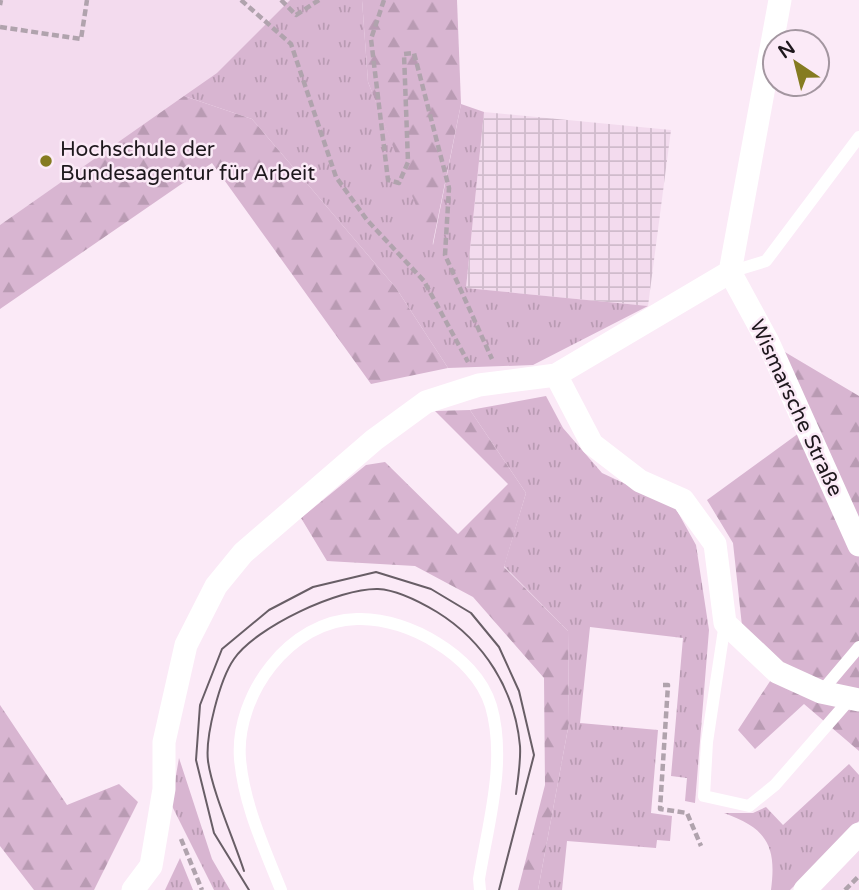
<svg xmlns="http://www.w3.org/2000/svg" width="859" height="890" font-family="'Varela Round',sans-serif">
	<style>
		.built { fill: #f3dbee }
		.industrial { fill: url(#industrial-grid) }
		.grass { fill: url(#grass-tufts) }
		.forest { fill: url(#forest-firs) }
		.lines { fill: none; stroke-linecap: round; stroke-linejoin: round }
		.path { stroke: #b0a3ad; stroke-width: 4.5; stroke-dasharray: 7 3.5; stroke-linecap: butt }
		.lane { stroke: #fff; stroke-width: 12 }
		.street { stroke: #fff; stroke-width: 23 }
		.tram { stroke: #685e66; stroke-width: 2 }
		.poi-dot { fill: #857b21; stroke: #fbeaf7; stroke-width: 2.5 }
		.labels { text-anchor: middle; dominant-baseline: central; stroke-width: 5; stroke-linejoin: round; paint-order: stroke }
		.poi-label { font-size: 21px; fill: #1e181d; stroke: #fbeaf7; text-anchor: start }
		.street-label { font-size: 21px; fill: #1e181d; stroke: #fbeaf7 }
	</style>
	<defs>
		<pattern id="industrial-grid" width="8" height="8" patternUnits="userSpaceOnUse" patternTransform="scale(1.75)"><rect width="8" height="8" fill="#f3dbee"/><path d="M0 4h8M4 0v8" fill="none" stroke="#d0bbcc"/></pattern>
		<pattern id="grass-tufts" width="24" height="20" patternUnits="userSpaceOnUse" patternTransform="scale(1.75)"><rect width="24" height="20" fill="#d8b5d1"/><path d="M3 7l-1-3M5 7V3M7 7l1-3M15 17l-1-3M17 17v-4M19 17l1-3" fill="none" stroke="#b99bb3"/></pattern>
		<pattern id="forest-firs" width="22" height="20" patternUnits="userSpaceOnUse" patternTransform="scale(1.75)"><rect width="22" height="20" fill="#d8b5d1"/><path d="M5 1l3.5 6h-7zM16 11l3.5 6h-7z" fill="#b99bb3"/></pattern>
	</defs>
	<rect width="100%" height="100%" fill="#fbeaf7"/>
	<!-- built -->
	<g class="built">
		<path d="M0 0H290L217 74 0 225Z"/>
		<path d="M859 837V890H806Z"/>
	</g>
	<!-- industrial -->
	<path class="industrial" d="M484 112 671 130 648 306 466 288Z"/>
	<!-- grass -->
	<g class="grass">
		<path d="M290 0H362L368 82 433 245 461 104 484 112 466 288 648 306 533 365 448 368 396 288 252 119 184 96 217 73Z"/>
		<path d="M546 396 563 428 602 473 675 507 696 545 709 630 695 803 685 801 687 778 671 776 683 638 590 627 580 723 658 730 651 813 672 816 670 841 657 840 656 848 567 841 562 890H538L569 723 568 631 504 566 526 493 470 410Z"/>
		<path d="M179 758 212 859 230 890H214L171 804Z"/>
		<path d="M849 764 859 775V821L790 890H771C777 845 766 828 724 813H753L766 807 783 825Z"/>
		<path d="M180 858 193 890H165Z"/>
	</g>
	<!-- forest -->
	<g class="forest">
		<path d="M362 0H457L461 104 432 247 368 82Z"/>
		<path d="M184 96 252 119 396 288 448 368 371 384 212 163 0 309V225Z"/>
		<path d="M768 342 859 396V751L804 704 755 749 738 730 778 669 743 635 733 543 707 500 810 425Z"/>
		<path d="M470 410 526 493 504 567 568 631 569 723 538 890H518L545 785 544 678 473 597 415 566 327 561 301 518 366 465 385 462 458 534 508 484 435 411Z"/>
		<path d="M0 705 67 805 119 784 138 802 94 890H34L0 846Z"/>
	</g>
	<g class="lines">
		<!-- path -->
		<g class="path">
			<path d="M241 0 291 44 336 177 367 220 424 281 468 362"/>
			<path d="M281 0 296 15 319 0"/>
			<path d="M384 0 371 39 388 180 399 183 408 162 404 54 414 53 449 188 445 255 492 359"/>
			<path d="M0 5 1 0"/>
			<path d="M0 27 81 39 87 0"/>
			<path d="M663 685H668L660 809 687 813 701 846"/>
			<path d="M181 839 202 890"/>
			<path d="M845 890 859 876"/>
		</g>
		<!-- lane -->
		<g class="lane">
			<path d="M730 272 766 261 859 137"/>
			<path d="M725 623 707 742 704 796 749 806 775 785 850 699"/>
			<path d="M821 692 859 647"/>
			<path d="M281 890C264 847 244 805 240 759 235 695 290 620 357 619 385 618 415 629 437 643 460 657 483 679 491 706 507 761 488 824 479 879L480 890"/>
		</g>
		<!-- street -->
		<g class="street">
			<path d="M730 272 768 342 859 545"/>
			<path d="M556 375 592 444 640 481 683 500 715 544 725 623 777 672 821 692 859 700"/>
			<path d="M133 890 151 866 164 789V742L186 645 216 586 243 553 374 440 426 402 479 385 556 375 730 272 780 0"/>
			<path d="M805 890 859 834"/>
		</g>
		<!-- tram -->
		<g class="tram">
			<path d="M244 871C234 840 212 791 208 761 205 736 220 679 234 659 256 627 339 588 378 589 397 590 422 603 437 612 484 641 515 690 520 746 521 761 518 778 516 794"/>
			<path d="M249 890 214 833 196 760 200 705 222 649 269 610 313 587 376 572 431 589 471 613 499 647 519 691 534 755 499 890"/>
		</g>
	</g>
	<!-- markers -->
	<circle class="poi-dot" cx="46" cy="161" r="7"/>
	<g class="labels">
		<!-- poi labels -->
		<g class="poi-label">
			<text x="60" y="149">Hochschule der<tspan x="60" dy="24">Bundesagentur für Arbeit</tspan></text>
		</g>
		<!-- street labels -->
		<g class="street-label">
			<text transform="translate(796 408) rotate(65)">Wismarsche Straße</text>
		</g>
	</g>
	<!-- north arrow -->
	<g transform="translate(796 63) rotate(325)"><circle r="33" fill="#fbeaf7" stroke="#a396a0" stroke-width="2"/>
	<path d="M0-5L12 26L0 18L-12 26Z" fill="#857b21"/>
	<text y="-10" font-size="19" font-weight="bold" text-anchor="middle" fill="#1e181d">N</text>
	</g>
</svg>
